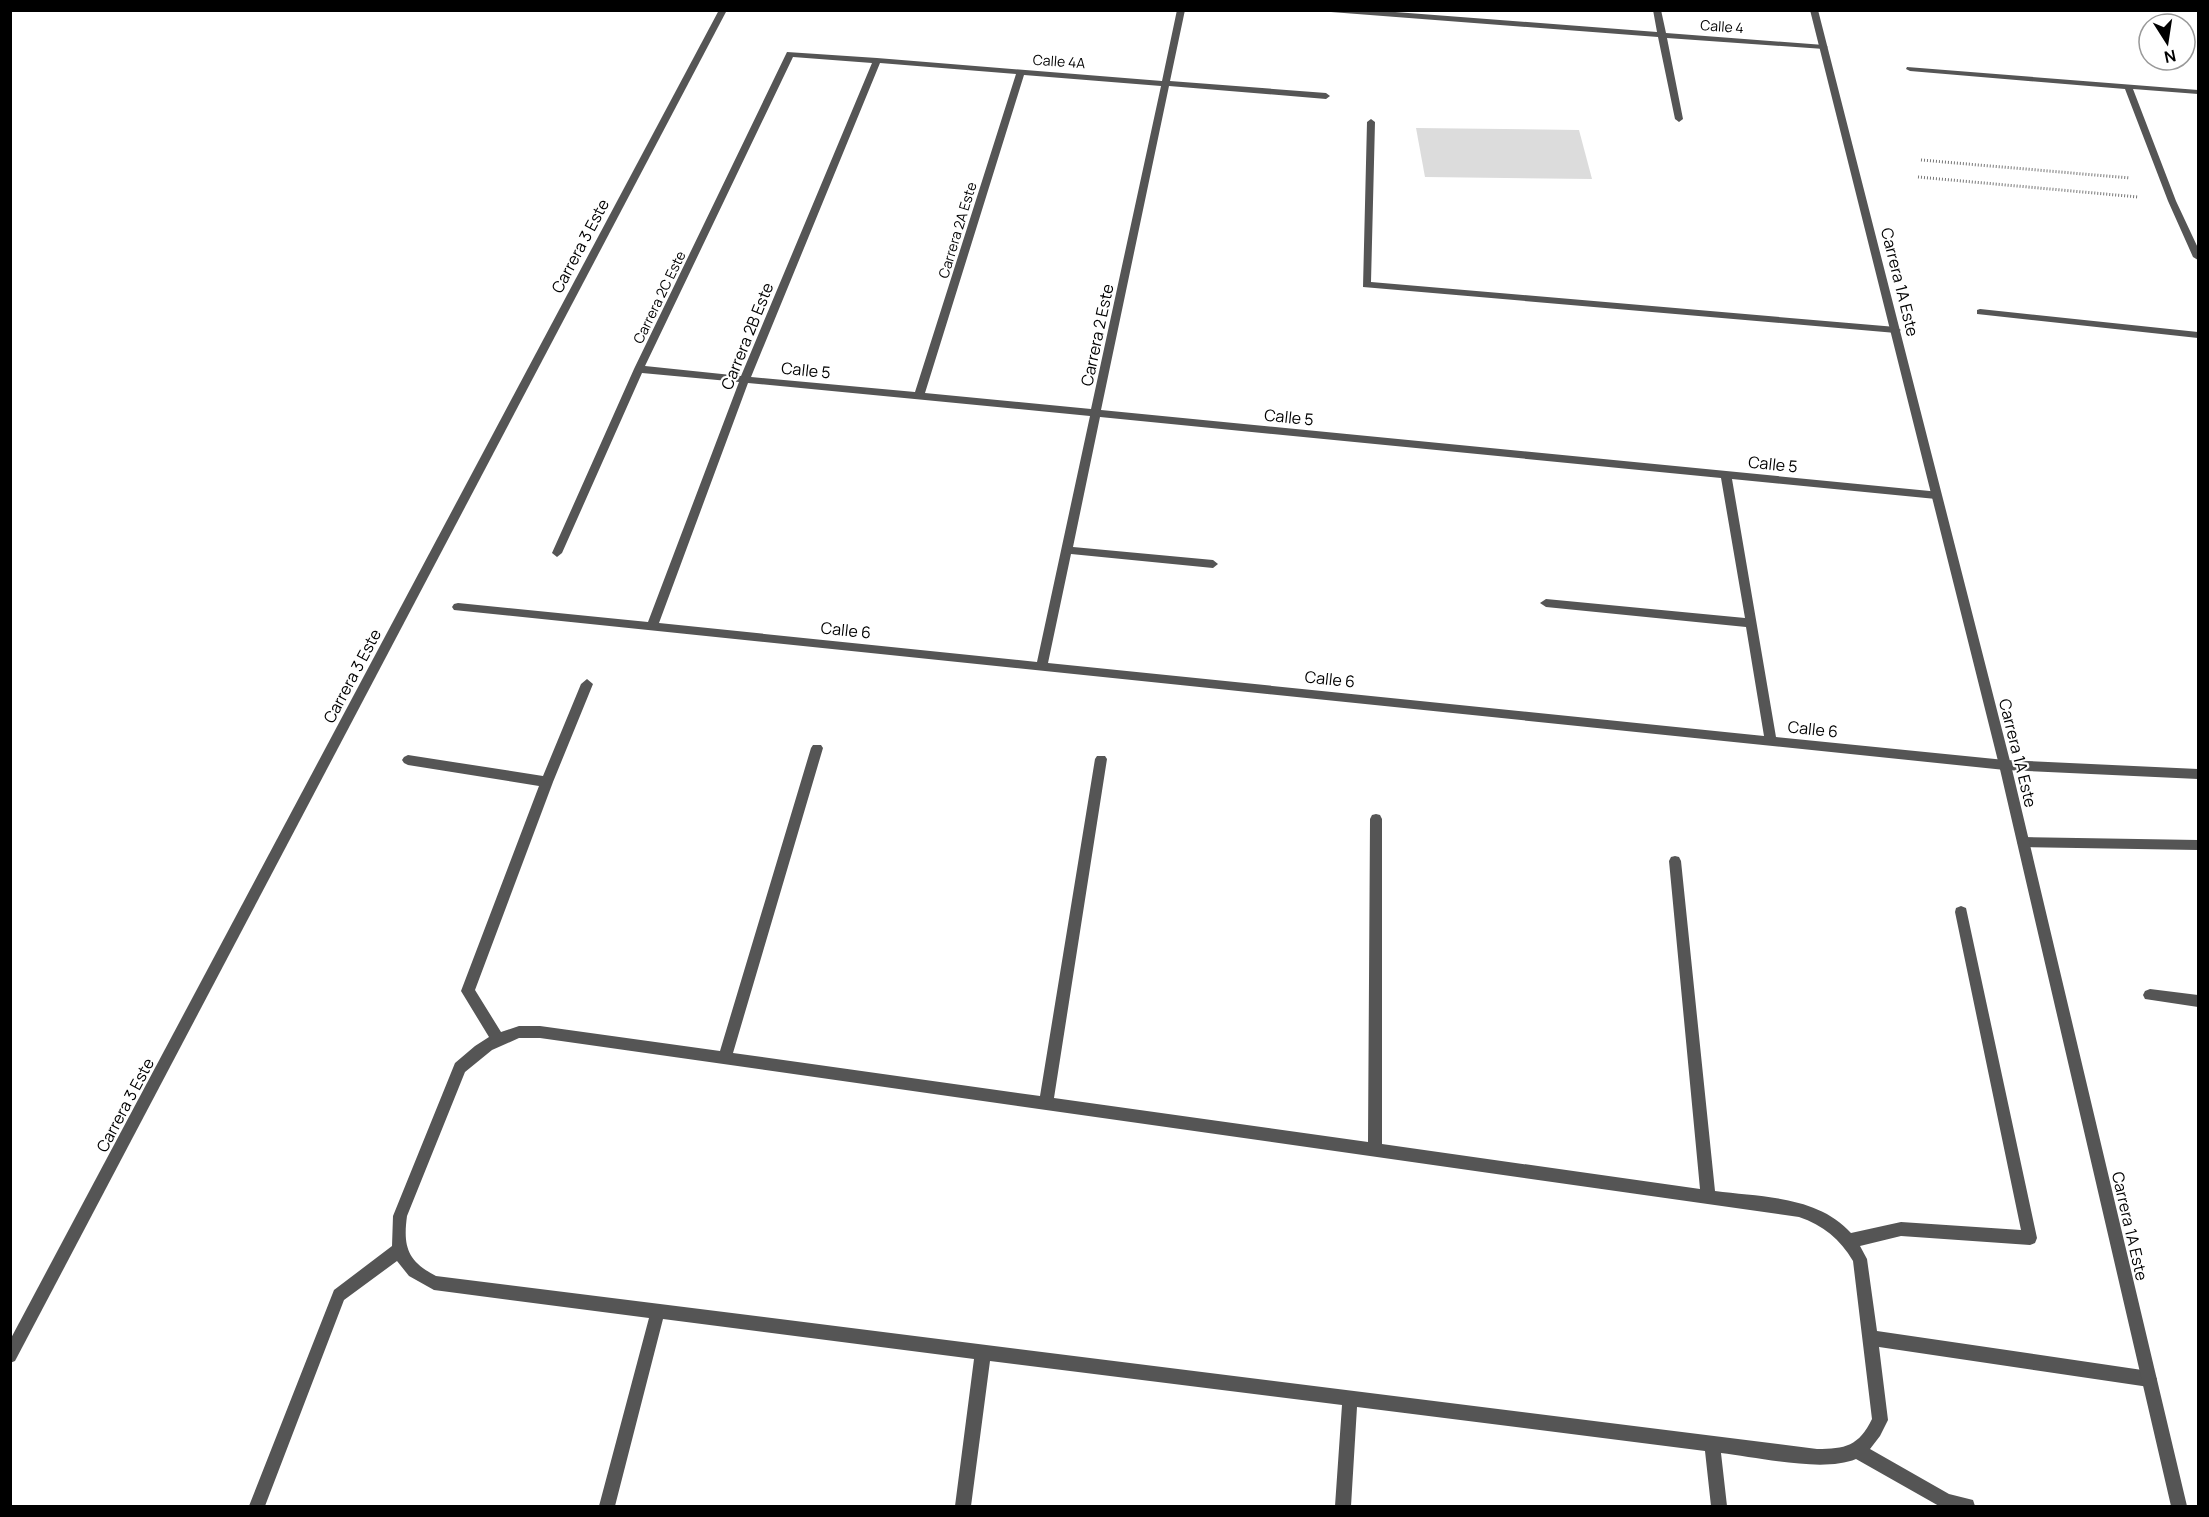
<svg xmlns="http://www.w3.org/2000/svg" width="2209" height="1517" font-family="Manrope,sans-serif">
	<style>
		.green { fill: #dcdcdc }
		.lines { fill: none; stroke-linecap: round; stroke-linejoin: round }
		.path { stroke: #777; stroke-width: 3; stroke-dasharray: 1 2; stroke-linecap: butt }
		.service { fill: #555; fill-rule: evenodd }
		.minor { fill: #555; fill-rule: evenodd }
		.tertiary { fill: #555; fill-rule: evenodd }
		.labels { text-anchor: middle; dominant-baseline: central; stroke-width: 4.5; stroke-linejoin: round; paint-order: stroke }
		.far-street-label { font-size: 14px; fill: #000; stroke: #fff }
		.street-label { font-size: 16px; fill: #000; stroke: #fff }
	</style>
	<rect width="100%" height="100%" fill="#fff"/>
	<!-- green -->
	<path class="green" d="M1416 128 1579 130 1592 179 1425 177Z"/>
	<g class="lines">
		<!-- path -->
		<g class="path">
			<path d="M1921 160 2130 178"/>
			<path d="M1918 177 2138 197"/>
		</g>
		<!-- service -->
		<path class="service" d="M1980 309 2198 332V338L1977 314V310Z"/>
		<!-- minor -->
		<g class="minor">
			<path d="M719 10H727L15 1361 10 1363V1340Z"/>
			<path d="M1177 10H1185L1170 81 1326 93 1330 96 1326 99 1169 86 1101 410 1940 492 1941 495 1940 498 1936 499 1732 479 1776 737 2005 760 2198 769V779L2005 770 454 610 452 607 454 604 458 603 648 622 739 382 642 373 562 553 557 557 552 553 634 369 787 52 877 58 1162 81ZM793 57 872 63 741 376 645 366ZM880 63 1016 74 915 392 751 377ZM1024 75 1161 86 1091 409 925 393ZM748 383 1090 416 1037 662 659 623ZM1100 417 1721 478 1745 618 1546 599 1540 603 1546 607 1746 627 1764 736 1048 663 1071 554 1213 568 1218 564 1213 560 1073 547Z"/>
			<path d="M1327 10H1369L1657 32 1653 10H1661L1666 33 1824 45 1828 47 1824 49 1667 38 1683 119 1679 122 1675 119 1658 37 1331 12Z"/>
			<path d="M1907 67 2198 90V94L2133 89 2176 201 2198 248V260L2193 257 2168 201 2125 89 1910 71 1906 69Z"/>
			<path d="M1371 119 1375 122 1371 282 1896 327 1901 330 1896 333 1363 287 1367 122Z"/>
			<path d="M587 679 593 684 553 782 475 990 501 1032 519 1026H540L720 1051 811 748 813 745H821L823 748 733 1053 1040 1096 1095 759 1097 756H1105L1107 759 1054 1098 1368 1142 1370 819 1372 815 1376 814 1380 815 1382 819V1144L1700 1189 1669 861 1671 857 1675 856 1679 857 1681 861 1715 1191C1761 1197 1818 1196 1851 1233L1901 1222 2021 1230 1955 912 1956 908 1961 906 1966 908 2037 1238 2035 1243 2030 1245 1901 1236 1860 1246 1867 1259 1877 1331 2149 1371 2154 1374 2157 1379 2154 1384 2149 1387 1879 1347 1888 1420 1880 1436 1870 1449 1949 1494 1973 1500 1975 1506H1939L1856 1459C1823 1473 1757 1457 1721 1453L1727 1506H1711L1705 1451 1357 1407 1351 1506H1335L1342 1405 990 1361 971 1506H955L974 1359 663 1319 615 1506H599L649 1318 434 1290 409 1276 397 1261 344 1300 265 1506H249L334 1290 392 1246 393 1216 455 1063 475 1046 489 1037 461 991 539 786 408 765 404 763 402 760 404 757 408 755 543 776 581 684ZM519 1038H540L1799 1217C1823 1225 1840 1239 1853 1261L1872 1419C1859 1446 1845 1449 1817 1449L436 1276C407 1261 403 1246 407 1216L465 1072 492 1050Z"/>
			<path d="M2023 837 2198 840V850L2023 847 2019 846 2017 842 2019 838Z"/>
			<path d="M2150 989 2198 995V1007L2145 999 2143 995 2145 991Z"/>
		</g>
		<!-- tertiary -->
		<path class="tertiary" d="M1810 10H1818L2011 765 2187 1506H2171L1999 765Z"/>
	</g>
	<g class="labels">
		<!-- far-street labels -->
		<g class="far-street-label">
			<text transform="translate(1722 26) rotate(4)">Calle 4</text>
			<text transform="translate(1059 61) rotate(4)">Calle 4A</text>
			<text transform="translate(957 230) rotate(-73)">Carrera 2A Este</text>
			<text transform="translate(659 297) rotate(-64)">Carrera 2C Este</text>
		</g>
		<!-- street labels -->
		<g class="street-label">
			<text transform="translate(580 246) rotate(-62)">Carrera 3 Este</text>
			<text transform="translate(1900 282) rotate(76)">Carrera 1A Este</text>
			<text transform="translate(1097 335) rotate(-78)">Carrera 2 Este</text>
			<text transform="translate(747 336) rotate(-68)">Carrera 2B Este</text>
			<text transform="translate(806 370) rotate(6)">Calle 5</text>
			<text transform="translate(1289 417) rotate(6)">Calle 5</text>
			<text transform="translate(1773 464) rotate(6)">Calle 5</text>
			<text transform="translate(846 630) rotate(6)">Calle 6</text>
			<text transform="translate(352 676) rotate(-62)">Carrera 3 Este</text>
			<text transform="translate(1330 679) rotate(6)">Calle 6</text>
			<text transform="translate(1813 729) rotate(6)">Calle 6</text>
			<text transform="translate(2018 753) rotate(76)">Carrera 1A Este</text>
			<text transform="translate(125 1105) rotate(-62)">Carrera 3 Este</text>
			<text transform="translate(2130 1226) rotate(77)">Carrera 1A Este</text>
		</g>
	</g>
	<!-- border -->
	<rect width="2209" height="1517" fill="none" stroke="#000000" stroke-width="24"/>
	<!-- north arrow -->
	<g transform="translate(2167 42) rotate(168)"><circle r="28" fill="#ffffff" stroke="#999999" stroke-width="1.5"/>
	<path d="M0-4.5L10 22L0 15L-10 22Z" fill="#000000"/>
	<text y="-9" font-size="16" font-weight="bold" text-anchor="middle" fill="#000000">N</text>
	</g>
</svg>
